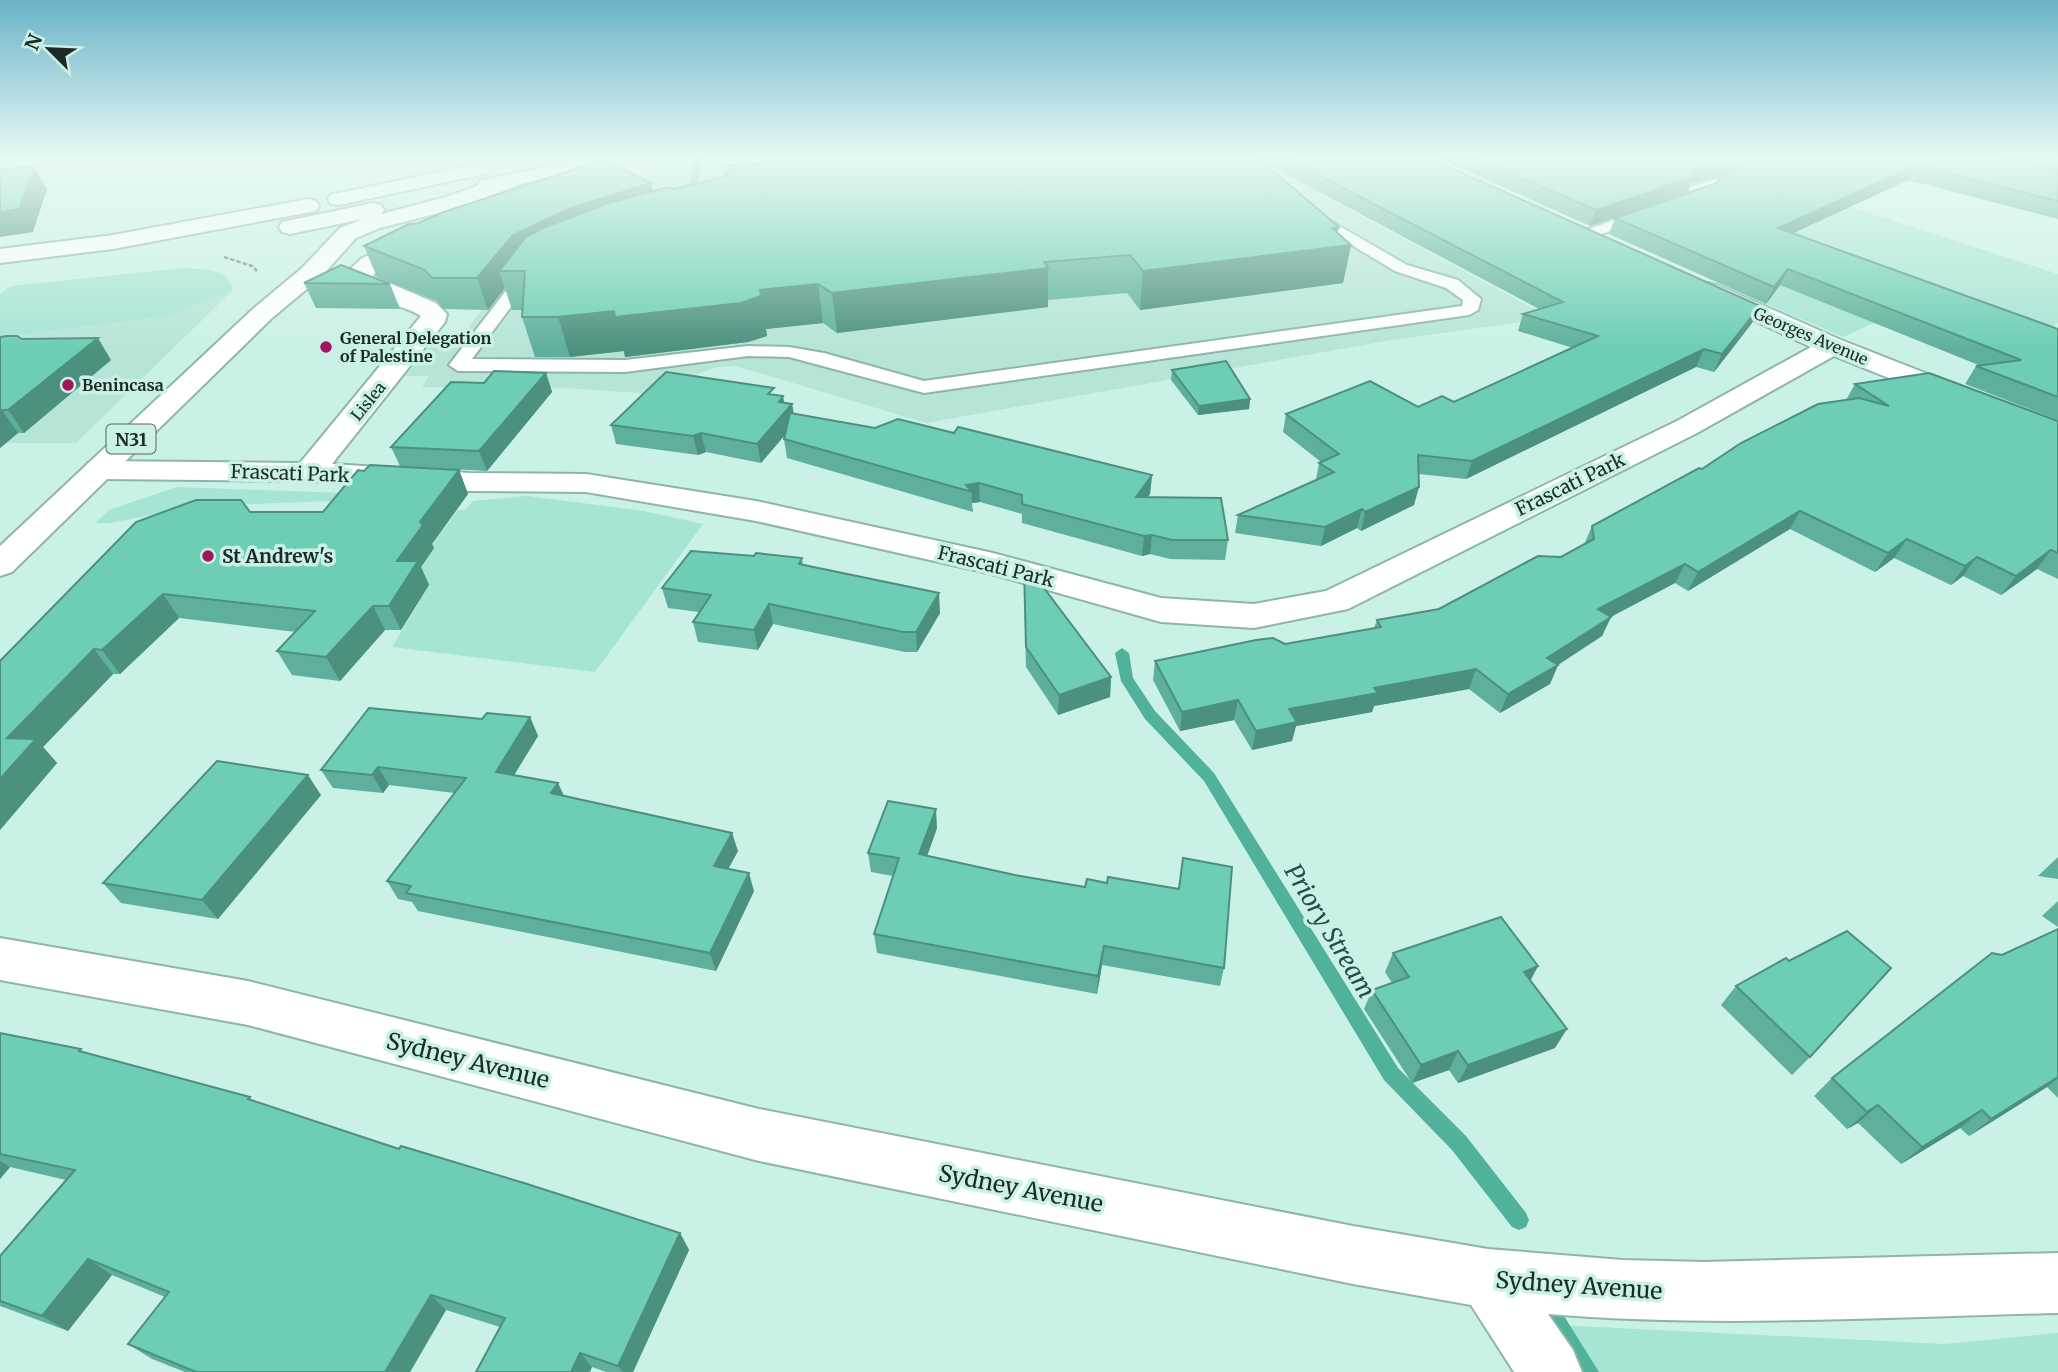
<svg xmlns="http://www.w3.org/2000/svg" width="2058" height="1372" font-family="Merriweather,serif">
	<style>
		.built { fill: #b6e5d7 }
		.green { fill: #a6e4d3 }
		.lines { fill: none; stroke-linecap: round; stroke-linejoin: round }
		.stream { fill: #51b29b; fill-rule: evenodd }
		.service-casing { stroke: #8fb5aa; stroke-width: 4 }
		.minor-casing { stroke: #8fb5aa; stroke-width: 4 }
		.secondary-casing { stroke: #8fb5aa; stroke-width: 4 }
		.trunk-casing { stroke: #8fb5aa; stroke-width: 4 }
		.path { stroke: #6f8981; stroke-width: 2.5; stroke-dasharray: 4.5 2; stroke-linecap: butt }
		.service { fill: #fff; fill-rule: evenodd }
		.minor { fill: #fff; fill-rule: evenodd }
		.secondary { fill: #fff; fill-rule: evenodd }
		.trunk { fill: #fff; fill-rule: evenodd }
		.wall { fill: #5eb09c }
		.shaded-wall { fill: #4c907f }
		.building { fill: #6dcdb5; stroke: #4c907f; stroke-width: 2 }
		.poi-dot { fill: #a1155f; stroke: #caf1e5; stroke-width: 2.5 }
		.labels { text-anchor: middle; dominant-baseline: central; stroke-width: 7; stroke-linejoin: round; paint-order: stroke }
		.far-street-label { font-size: 16px; fill: #1c2b27; stroke: #caf1e5 }
		.far-poi-label { font-size: 16px; font-weight: bold; fill: #1c2b27; stroke: #caf1e5; text-anchor: start }
		.shield { fill: #caf1e5; stroke: #506660; stroke-width: 2 }
		.shield-label { font-size: 18px; font-weight: bold; fill: #1c2b27 }
		.street-label { font-size: 19px; fill: #1c2b27; stroke: #caf1e5 }
		.poi-label { font-size: 19px; font-weight: bold; fill: #1c2b27; stroke: #caf1e5; text-anchor: start }
		.near-street-label { font-size: 23px; fill: #1c2b27; stroke: #caf1e5 }
		.near-water-label { font-size: 24px; font-style: italic; fill: #234e43; stroke: #caf1e5 }
	</style>
	<rect width="100%" height="100%" fill="#caf1e5"/>
	<!-- built -->
	<g class="built">
		<path d="M1254 158 1551 318 1391 340 926 423 736 366 717 367 686 378 669 395 564 388 422 387 429 376H406L441 331 465 332 488 302H465L725 174Z"/>
		<path d="M186 268 222 273 230 282 233 290 76 443H0V294L11 286Z"/>
	</g>
	<!-- green -->
	<g class="green">
		<path d="M367 158H461L439 163 362 165Z"/>
		<path d="M649 158H721L735 167 728 188 666 210 639 178 642 168 633 161Z"/>
		<path d="M1811 194 2058 274V322L2039 339 1905 308 1843 337 1709 279 1731 270Z"/>
		<path d="M186 268C206 270 226 268 233 290L171 315 0 337V294L11 286Z"/>
		<path d="M177 487 369 494 311 529 330 501 200 506 110 523H95L109 510Z"/>
		<path d="M527 496 644 511 703 524 595 672 392 647 429 586 403 585 458 510H465L473 501Z"/>
		<path d="M1536 1324 1945 1344 2058 1333V1372H1567Z"/>
	</g>
	<g class="lines">
		<!-- stream -->
		<g class="stream">
			<path d="M695 158H703L695 200 691 202 687 200Z"/>
			<path d="M1122 648 1129 653 1133 678 1155 711 1214 773 1398 1068 1466 1136 1526 1213 1529 1220 1526 1227 1519 1230 1512 1227 1452 1150 1384 1080 1204 781 1145 719 1121 681 1115 653Z"/>
			<path d="M1556 1313 1564 1316 1599 1372H1575L1545 1324 1548 1316Z"/>
		</g>
		<defs>
			<g id="service">
				<path d="M1724 177 1731 181 1710 190V196L1590 238H1580L1577 235 1580 232 1691 193 1689 190 1691 187Z"/>
				<path d="M1310 209 1407 265 1458 280 1481 299 1478 310 1469 315 924 393 789 357 748 356 625 372 458 371 449 365 522 270 528 268 536 273 472 359 625 360 748 346 789 347 824 353 924 381 1462 306 1463 300 1446 288 1395 271 1305 217 1302 214Z"/>
			</g>
			<g id="minor">
				<path d="M419 238 427 240 431 245 427 250 378 268 373 276 436 303 447 314 445 322 332 464 470 473 586 474 756 501 993 553 1161 598 1254 604 1326 591 1677 421 1811 347 1699 295 1696 290 1699 285 1708 283 1717 285 1841 340 1966 389 1970 395 1966 401 1956 404 1946 401 1834 356 1697 433 1348 609 1254 628 1161 622 988 573 756 521 586 492 470 491 309 481 99 479 88 477 84 470 88 463 99 461 300 463 421 316C401 302 351 300 348 271L362 258Z"/>
				<path d="M0 938 248 981 759 1109 1353 1226 1488 1249 1623 1260 1704 1262 2058 1253V1313C1888 1317 1717 1328 1548 1314L1573 1350 1582 1372H1514L1471 1305 1353 1284 759 1161 248 1025 0 980Z"/>
			</g>
			<path id="secondary" d="M308 199 316 201 319 206 316 211 113 249 0 263V249L113 235Z"/>
			<g id="trunk">
				<path d="M584 158H621L618 162 520 184 462 207 380 228 356 238 320 278 272 318 12 572 0 576V546L254 308 302 268 340 228 363 219 290 234 282 232 279 227 282 222 373 203 381 205 384 210 381 214 446 197 477 186 480 181Z"/>
				<path d="M482 163 489 165 492 169 489 173 339 205 331 204 328 199 331 194 339 193Z"/>
			</g>
		</defs>
		<!-- service casing -->
		<use href="#service" class="service-casing"/>
		<!-- minor casing -->
		<use href="#minor" class="minor-casing"/>
		<!-- secondary casing -->
		<use href="#secondary" class="secondary-casing"/>
		<!-- trunk casing -->
		<use href="#trunk" class="trunk-casing"/>
		<!-- path -->
		<path class="path" d="M224 257 252 266 257 271"/>
		<!-- service -->
		<use href="#service" class="service"/>
		<!-- minor -->
		<use href="#minor" class="minor"/>
		<!-- secondary -->
		<use href="#secondary" class="secondary"/>
		<!-- trunk -->
		<use href="#trunk" class="trunk"/>
	</g>
	<!-- wall -->
	<g class="wall">
		<path d="M769 158H1429L1752 323 1714 372 1696 367 1466 479 1419 474 1414 505 1361 531 1357 528 1321 546 1235 533 1238 515 1316 480 1319 463 1321 462 1283 432 1286 414 1418 407 1454 402 1573 348 1518 331 1523 314 1539 309 1263 162 1351 245 1343 283 1140 310 1127 293 1048 300V307L837 333 823 323 766 329 767 336 748 342 625 357 624 351 570 357H535L522 317 523 310H512L505 288 488 310 443 309 437 301 377 277 364 246 419 223 653 191 674 189 725 176 767 161Z"/>
		<path d="M1438 158H2058V219L1908 180 1793 233 2058 329V420L1965 384 1976 366H1981L1780 285 1766 304 1609 234 1615 218 1716 184 1720 176 1690 184 1687 192 1590 226Z"/>
		<path d="M304 283 390 284 400 309 316 308Z"/>
		<path d="M0 337 22 339 111 360 24 433H18L0 448Z"/>
		<path d="M1172 370 1250 399 1249 409 1198 415 1171 380Z"/>
		<path d="M546 373 552 392 487 471 400 466 391 447 484 383Z"/>
		<path d="M1855 384 2058 421V579L2037 569 2001 595 1963 576 1951 585 1894 558 1875 572 1790 529 1688 591 1675 583 1611 617 1602 636 1558 665 1550 684 1500 713 1469 689 1374 706 1372 712 1296 726 1292 741 1252 750 1234 720 1180 731 1153 680 1155 661 1285 644 1374 628 1377 620 1439 609 1561 557 1584 545 1592 526 1702 469 1846 400Z"/>
		<path d="M775 395 785 403 792 404 794 414 875 428 954 433 1152 475 1150 494 1148 497 1228 540 1225 560 1170 559 1150 554 1142 556 1022 523V514L980 502 972 503 973 512 787 458 784 439 785 435 761 463 706 452 698 455 616 444 611 425Z"/>
		<path d="M459 470 468 494 432 544 434 548 421 567 429 585 401 630H385L340 681 292 675 277 651 296 632 179 618 120 674H113L43 747 57 763 0 830V661L250 512H323Z"/>
		<path d="M754 556 802 558 803 565 940 613 917 652H905L773 624 758 650 698 642 693 622 699 612 668 608 662 588Z"/>
		<path d="M1024 586 1111 677 1110 697 1058 715 1026 667Z"/>
		<path d="M530 717 538 736 514 775 558 783 564 796 738 851 728 869 754 891 716 971 418 911 412 902 398 899 387 881 454 793 389 785 383 793 333 788 321 770 482 719Z"/>
		<path d="M321 795 218 919 121 903 103 883Z"/>
		<path d="M937 828 927 856 1224 968 1220 986 1102 965 1097 994 877 953 874 934 893 876 871 872 868 853Z"/>
		<path d="M2058 857V879L2038 876Z"/>
		<path d="M2058 901V927L2042 916Z"/>
		<path d="M2058 929V1098L2047 1087 1969 1136 1960 1128 1901 1164 1858 1123 1847 1129 1814 1096 1832 1078 2002 955Z"/>
		<path d="M1393 953 1538 966 1530 981 1555 1048 1458 1083 1449 1070 1412 1083 1364 1009 1372 990 1392 983 1385 972Z"/>
		<path d="M1736 986 1810 1057 1792 1075 1721 1005Z"/>
		<path d="M0 1033 86 1053 253 1101 399 1149 680 1233 689 1250 633 1372H606L592 1367 500 1327 446 1310 410 1372H185L152 1359 128 1344 165 1297 112 1275 68 1331 0 1306V1256L66 1180 10 1167 0 1179Z"/>
	</g>
	<!-- shaded-wall -->
	<g class="shaded-wall">
		<path d="M1731 160 1725 175 1690 184 1687 192 1590 226 1596 210 1696 170Z"/>
		<path d="M1916 165 1908 180 1770 244 1778 228Z"/>
		<path d="M34 167 47 189 33 232 0 237V212Z"/>
		<path d="M651 183 657 212 499 271 505 288 488 310 477 278 513 235 571 208Z"/>
		<path d="M1339 227 1335 247 1351 245 1343 283 1140 310 1143 271Z"/>
		<path d="M1048 268V307L837 333 832 293Z"/>
		<path d="M1788 269 1780 285 1766 304 1774 287Z"/>
		<path d="M818 284 823 323 766 329 767 336 748 342 625 357 624 351 570 357 558 317Z"/>
		<path d="M1760 306 1752 323 1714 372 1722 354Z"/>
		<path d="M98 338 111 360 24 433 8 410Z"/>
		<path d="M1704 349 1696 367 1466 479 1472 461Z"/>
		<path d="M546 373 552 392 487 471 479 451Z"/>
		<path d="M783 396 786 411 792 404 795 423 761 463 757 444 779 402Z"/>
		<path d="M1250 399 1249 409 1198 415 1199 406Z"/>
		<path d="M2 410 18 433 0 448V411Z"/>
		<path d="M701 433 706 452 698 455 693 436Z"/>
		<path d="M459 470 468 494 432 544 434 548 421 567 429 585 401 630 389 606 397 561 420 522Z"/>
		<path d="M1152 475 1150 494 1135 517 1136 497Z"/>
		<path d="M979 483 980 502 972 503V492L966 485Z"/>
		<path d="M1419 487 1414 505 1361 531 1365 512Z"/>
		<path d="M1362 509 1357 528 1321 546 1325 527Z"/>
		<path d="M1800 511 1790 529 1688 591 1698 572Z"/>
		<path d="M1152 535 1150 554 1142 556 1144 536Z"/>
		<path d="M1907 539 1894 558 1875 572 1888 553Z"/>
		<path d="M2051 550 2037 569 2001 595 2016 576Z"/>
		<path d="M1977 557 1963 576 1951 585 1965 566Z"/>
		<path d="M1685 564 1675 583 1589 628 1598 609Z"/>
		<path d="M939 593 940 613 917 652 916 632Z"/>
		<path d="M163 594 179 618 120 674 102 650Z"/>
		<path d="M769 604 773 624 758 650 754 630Z"/>
		<path d="M373 606 385 630 340 681 326 657Z"/>
		<path d="M1611 617 1602 636 1553 668 1558 665 1550 684 1500 713 1508 694 1547 658Z"/>
		<path d="M94 649 113 674 43 747 57 763 0 830V779L7 738Z"/>
		<path d="M1476 669 1469 689 1374 706 1372 712 1296 726 1292 741 1252 750 1256 731 1289 709 1374 688Z"/>
		<path d="M1111 677 1110 697 1058 715 1059 695Z"/>
		<path d="M1238 700 1234 720 1180 731 1182 712Z"/>
		<path d="M530 717 538 736 505 790 496 772Z"/>
		<path d="M378 767 389 785 383 793 372 775Z"/>
		<path d="M308 775 321 795 218 919 202 900Z"/>
		<path d="M558 783 566 801 551 793Z"/>
		<path d="M936 809 937 828 921 873 919 854Z"/>
		<path d="M732 833 738 851 720 884 714 866Z"/>
		<path d="M749 873 754 891 716 971 710 953Z"/>
		<path d="M1104 946 1102 965 1097 994 1098 976Z"/>
		<path d="M1538 966 1528 985 1524 972Z"/>
		<path d="M1567 1029 1555 1048 1458 1083 1468 1065Z"/>
		<path d="M1458 1051 1449 1070 1412 1083 1421 1065Z"/>
		<path d="M2058 1077V1078L2047 1087 1969 1136 1991 1119Z"/>
		<path d="M1878 1105 1858 1123 1847 1129 1867 1112Z"/>
		<path d="M1982 1110 1960 1128 1901 1164 1922 1147Z"/>
		<path d="M0 1161 10 1167 0 1179Z"/>
		<path d="M680 1233 689 1250 633 1372H623L618 1366Z"/>
		<path d="M88 1259 112 1275 68 1331 42 1316Z"/>
		<path d="M431 1295 446 1310 410 1372H385Z"/>
		<path d="M580 1353 592 1367 590 1372H571Z"/>
	</g>
	<!-- building -->
	<g class="building">
		<path d="M769 158H1258L1339 227 1332 228 1351 245 1143 271 1130 255 1044 262 1048 268 832 293 818 284 760 290 761 296 741 303 615 317 614 311 558 317H522L525 271H499L526 237 543 228 608 203 669 187 674 189 727 176 726 172 767 161Z"/>
		<path d="M1285 158H1429L1760 306 1722 354 1704 349 1472 461 1418 455 1419 487 1365 512 1362 509 1325 527 1238 515 1334 472 1319 463 1339 454 1286 414 1370 381 1418 407 1442 396 1454 402 1598 336 1523 314 1563 302Z"/>
		<path d="M1475 158H1997L2058 171V201L1916 165 1778 228 2058 329V397L1976 366 2021 360 1788 269 1774 287 1615 218 1717 183 1719 177 1740 167 1731 160 1696 170 1693 177 1596 210Z"/>
		<path d="M605 159 651 183 571 208 513 235 477 278H432L425 270 364 246 409 224 419 223 441 213Z"/>
		<path d="M758 163 726 172 727 176H726L724 166Z"/>
		<path d="M34 167 19 209 0 212V170Z"/>
		<path d="M341 265 390 284 304 283Z"/>
		<path d="M7 336H17L22 339 98 338 8 410H2L0 411V337Z"/>
		<path d="M1226 361 1250 399 1199 406 1172 370Z"/>
		<path d="M494 371 546 373 479 451 391 447 451 382 484 383Z"/>
		<path d="M666 372 774 388 768 394 783 396 779 402 792 404 757 444 701 433 693 436 611 425Z"/>
		<path d="M1929 373 2058 421V553L2051 550 2016 576 1977 557 1965 566 1907 539 1888 553 1800 511 1698 572 1685 564 1598 609 1611 617 1547 658 1558 665 1508 694 1476 669 1374 688 1378 693 1289 709 1297 722 1256 731 1238 700 1182 712 1155 661 1256 640 1273 638 1285 644 1381 627 1377 620 1439 609 1538 556 1561 557 1594 539 1592 526 1699 468 1702 469 1741 443 1818 404 1859 398 1889 406 1855 384Z"/>
		<path d="M790 413 875 428 898 419 954 433 958 427 1152 475 1136 497 1221 498 1228 540H1172L1152 535 1144 536 1022 504V495L979 483 966 485 972 492 784 439Z"/>
		<path d="M370 465 459 470 420 522 423 525 397 561H418L389 606H373L326 657 277 651 315 611 163 594 102 650 94 649 7 738 36 739 0 779V661L136 522 196 500H241L250 512H323L358 470 364 471Z"/>
		<path d="M691 551 754 556 756 553 802 558 799 564 939 593 916 632H903L769 604 754 630 693 622 711 595 662 588Z"/>
		<path d="M1024 566 1028 567 1111 677 1059 695 1026 647Z"/>
		<path d="M369 708 482 719 487 713 530 717 496 772 558 783 551 793 732 833 714 866 749 873 710 953 406 893 411 886 387 881 466 778 378 767 372 775 321 770Z"/>
		<path d="M217 761 308 775 202 900 103 883Z"/>
		<path d="M888 801 936 809 919 854 1015 875 1085 887 1087 879 1107 883 1108 877 1179 889 1183 858 1232 867 1224 968 1104 946 1098 976 874 934 899 858 868 853Z"/>
		<path d="M1501 917 1538 966 1524 972 1567 1029 1468 1065 1458 1051 1421 1065 1372 990 1409 977 1393 953Z"/>
		<path d="M2058 929V1077L1991 1119 1982 1110 1922 1147 1878 1105 1867 1112 1832 1078 1992 953 2002 955Z"/>
		<path d="M1847 931 1891 968 1810 1057 1736 986 1786 958 1789 961Z"/>
		<path d="M0 1033 81 1049 79 1051 250 1097 248 1099 399 1149 401 1146 524 1183 680 1233 618 1366 580 1353 571 1372H476L505 1318 431 1295 385 1372H196L128 1344 169 1292 88 1259 42 1316 0 1301V1256L75 1170 0 1154Z"/>
	</g>
	<!-- sky -->
	<linearGradient id="sky" x2="0" y2="1"><stop stop-color="#6bb3c9"/><stop offset="0.45" stop-color="#e7f9f3"/><stop offset="1" stop-color="#e7f9f3" stop-opacity="0"/></linearGradient>
	<rect width="2058" height="350" fill="url(#sky)"/>
	<!-- markers -->
	<g class="poi-dot">
		<circle cx="326" cy="347" r="7"/>
		<circle cx="68" cy="385" r="7"/>
		<circle cx="208" cy="556" r="7"/>
	</g>
	<g class="labels">
		<!-- far-street labels -->
		<g class="far-street-label">
			<text transform="translate(1811 336) rotate(23)">Georges Avenue</text>
			<text transform="translate(368 401) rotate(-51)">Lislea</text>
		</g>
		<!-- far-poi labels -->
		<g class="far-poi-label">
			<text x="340" y="338">General Delegation<tspan x="340" dy="18">of Palestine</tspan></text>
			<text x="82" y="385">Benincasa</text>
		</g>
		<!-- shield labels -->
		<rect class="shield" x="106.5" y="424.5" width="49" height="29" rx="5"/>
		<g class="shield-label">
			<text x="131" y="439">N31</text>
		</g>
		<!-- street labels -->
		<g class="street-label">
			<text transform="translate(290 473) rotate(2)">Frascati Park</text>
			<text transform="translate(1570 484) rotate(-26)">Frascati Park</text>
			<text transform="translate(996 566) rotate(14)">Frascati Park</text>
		</g>
		<!-- poi labels -->
		<g class="poi-label">
			<text x="222" y="556">St Andrew's</text>
		</g>
		<!-- near-street labels -->
		<g class="near-street-label">
			<text transform="translate(468 1060) rotate(14)">Sydney Avenue</text>
			<text transform="translate(1021 1188) rotate(11)">Sydney Avenue</text>
			<text transform="translate(1579 1285) rotate(4)">Sydney Avenue</text>
		</g>
		<!-- near-water labels -->
		<g class="near-water-label">
			<text transform="translate(1330 931) rotate(59)">Priory Stream</text>
		</g>
	</g>
	<!-- north arrow -->
	<g transform="translate(49 49) rotate(294)" stroke="#caf1e5" stroke-width="5" paint-order="stroke">
	<path d="M0-5L12 26L0 18L-12 26Z" fill="#1c2b27"/>
	<text y="-10" font-size="19" font-weight="bold" text-anchor="middle" fill="#1c2b27">N</text>
	</g>
</svg>
